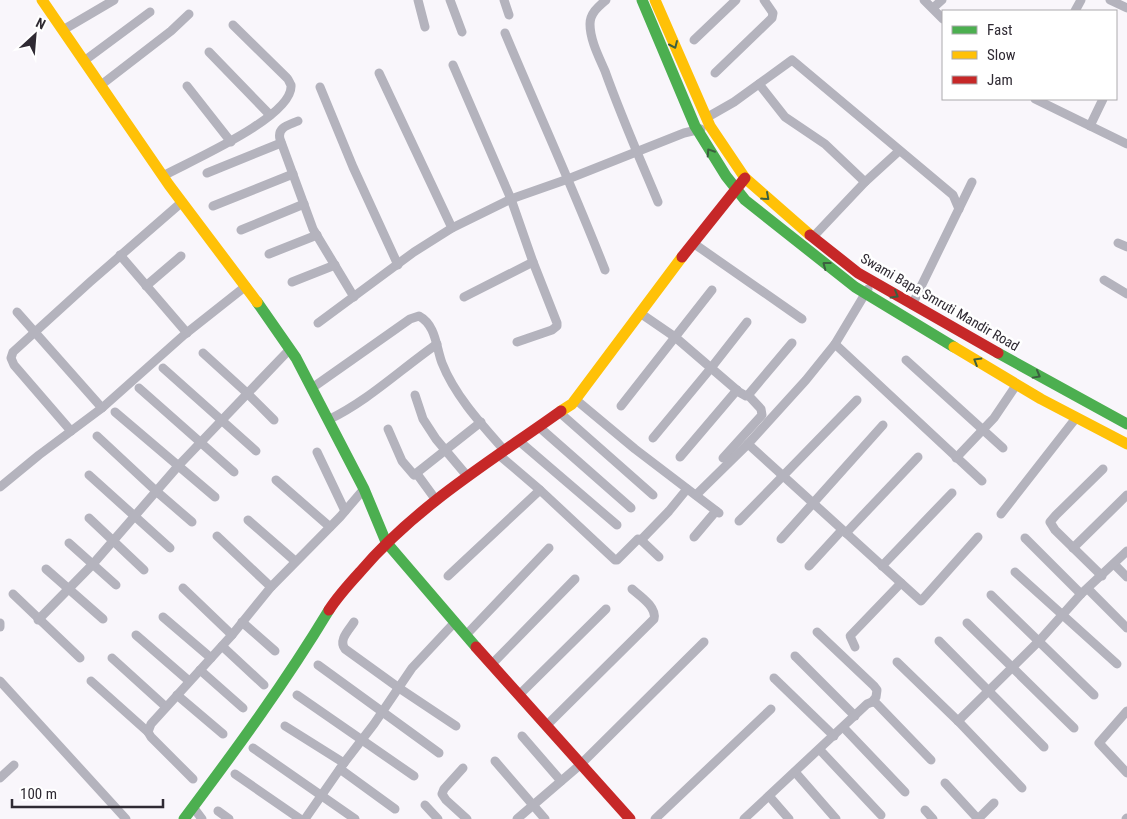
<svg xmlns="http://www.w3.org/2000/svg" width="1127" height="819" font-family="'Roboto Condensed',sans-serif">
	<style>
		.lines { fill: none; stroke-linecap: round; stroke-linejoin: round }
		.street { stroke: #b4b3bd; stroke-width: 9 }
		.fast { stroke: #4caf50; stroke-width: 11 }
		.slow { stroke: #ffc107; stroke-width: 11 }
		.jam { stroke: #c62828; stroke-width: 11 }
		.oneway { stroke: #3b5f3f }
		.labels { text-anchor: middle; dominant-baseline: central; stroke-width: 5; stroke-linejoin: round; paint-order: stroke }
		.street-label { font-size: 14px; fill: #2f2a33; stroke: #fff }
	</style>
	<rect width="100%" height="100%" fill="#f9f6fb"/>
	<g class="lines">
		<!-- street -->
		<g class="street">
			<path d="M418 0 425 27"/>
			<path d="M450 0 462 32"/>
			<path d="M504 0 509 15"/>
			<path d="M606 0C599 6 590 13 590 24 590 40 599 57 605 71 621 116 640 159 658 202"/>
			<path d="M924 0 943 19"/>
			<path d="M1110 0 1127 8"/>
			<path d="M933 8 942 0"/>
			<path d="M1075 11 1081 0"/>
			<path d="M63 30 114 0"/>
			<path d="M505 33C538 112 574 190 605 270"/>
			<path d="M694 40 736 0"/>
			<path d="M209 52 270 115"/>
			<path d="M84 61 150 12"/>
			<path d="M453 65 511 199 533 262 557 323V326L552 330 517 342"/>
			<path d="M379 73 452 228"/>
			<path d="M715 73 772 18 773 13 764 0"/>
			<path d="M759 84 785 117 825 144 865 182"/>
			<path d="M101 85 171 31 189 14"/>
			<path d="M187 86 231 142"/>
			<path d="M320 87 353 167 398 265"/>
			<path d="M1035 99 1127 144"/>
			<path d="M706 118 734 102 792 60 953 195 959 209"/>
			<path d="M298 121C289 125 277 127 280 139L313 229 354 297"/>
			<path d="M1090 126 1103 99"/>
			<path d="M207 173 281 143"/>
			<path d="M163 176C188 162 294 117 291 85 290 84 288 78 287 78L233 25"/>
			<path d="M213 206 293 174"/>
			<path d="M241 230 304 204"/>
			<path d="M813 237 865 182 899 151"/>
			<path d="M693 243 802 319"/>
			<path d="M1118 243 1127 247"/>
			<path d="M269 254 317 235"/>
			<path d="M120 255 187 333"/>
			<path d="M1104 280 1127 294"/>
			<path d="M292 282 335 265"/>
			<path d="M146 286 181 256"/>
			<path d="M464 297 533 262"/>
			<path d="M912 305 972 182"/>
			<path d="M17 312 102 408"/>
			<path d="M640 313 675 337 739 392 746 396 749 394 792 343"/>
			<path d="M318 323 414 252 452 228 511 199 568 179 684 133 701 129"/>
			<path d="M835 344 982 481"/>
			<path d="M203 353 247 393 274 420"/>
			<path d="M906 360 1003 448"/>
			<path d="M163 368 256 451"/>
			<path d="M139 388 234 472"/>
			<path d="M312 388 410 319 419 316C436 325 436 347 442 363 455 396 482 425 505 451"/>
			<path d="M415 395 423 419 436 439 468 477"/>
			<path d="M575 399 635 449 719 513"/>
			<path d="M621 406 712 290"/>
			<path d="M115 412 215 497"/>
			<path d="M559 412 653 495"/>
			<path d="M328 420C368 401 401 369 437 344"/>
			<path d="M539 427 631 508"/>
			<path d="M388 429 402 461 414 475 481 422"/>
			<path d="M71 431 14 365 11 358 13 352 90 282 182 202"/>
			<path d="M97 436 156 491 192 522"/>
			<path d="M653 438 711 368 747 322"/>
			<path d="M519 441 617 525"/>
			<path d="M748 444 921 601 978 537"/>
			<path d="M317 452 345 511"/>
			<path d="M499 455 540 490 615 560H617L638 539 641 540 669 511 687 489"/>
			<path d="M680 457 737 390"/>
			<path d="M723 458 762 415 761 409 748 395"/>
			<path d="M956 458 994 418 1017 384"/>
			<path d="M417 474 436 500"/>
			<path d="M89 475 170 548"/>
			<path d="M276 480 330 527"/>
			<path d="M0 487 39 455 102 408 184 335 246 286"/>
			<path d="M696 495 748 444 806 380 835 344 868 289"/>
			<path d="M1001 514 1076 418"/>
			<path d="M89 518 144 570"/>
			<path d="M248 520 295 561"/>
			<path d="M739 521 857 400"/>
			<path d="M846 533 918 457"/>
			<path d="M217 536 271 587"/>
			<path d="M694 537 716 511"/>
			<path d="M1025 538 1081 594"/>
			<path d="M781 539 883 425"/>
			<path d="M641 540 659 557"/>
			<path d="M69 543 116 585"/>
			<path d="M1073 548 1127 495"/>
			<path d="M1114 564 1127 577"/>
			<path d="M809 566 842 530"/>
			<path d="M882 566 952 493"/>
			<path d="M46 569 103 619"/>
			<path d="M1015 572 1117 664"/>
			<path d="M448 576 540 490"/>
			<path d="M1102 576 1055 530 1050 522 1056 515 1103 469"/>
			<path d="M183 588 232 635"/>
			<path d="M1088 589 1127 628"/>
			<path d="M13 594 80 658"/>
			<path d="M991 595 1094 695"/>
			<path d="M163 617 211 658"/>
			<path d="M38 620 93 564 179 465 290 349"/>
			<path d="M242 622 275 651"/>
			<path d="M354 622C349 630 338 640 345 649L399 688 456 726"/>
			<path d="M0 623V627"/>
			<path d="M967 623 1074 728"/>
			<path d="M817 632 874 686 877 690 876 697 872 702"/>
			<path d="M136 635 189 681"/>
			<path d="M466 635 549 548"/>
			<path d="M939 641 1044 747"/>
			<path d="M222 646 264 685"/>
			<path d="M855 647 850 636 901 583"/>
			<path d="M795 656 855 716"/>
			<path d="M112 658 166 707"/>
			<path d="M897 662 958 721 1022 788"/>
			<path d="M492 664 575 579"/>
			<path d="M318 665 439 753"/>
			<path d="M200 670 243 708"/>
			<path d="M774 678 834 736"/>
			<path d="M0 681 126 819"/>
			<path d="M91 681 148 732"/>
			<path d="M177 695 223 734"/>
			<path d="M297 695 414 776"/>
			<path d="M519 695 606 609"/>
			<path d="M1127 711 1099 743 1127 773"/>
			<path d="M958 721 1039 641 1081 594 1127 551"/>
			<path d="M285 726 344 763"/>
			<path d="M546 726 654 619C657 607 640 596 632 589"/>
			<path d="M843 727 905 792"/>
			<path d="M522 736 561 781"/>
			<path d="M253 748 355 819"/>
			<path d="M820 750 881 815"/>
			<path d="M495 761 545 819"/>
			<path d="M463 768 444 789 442 794 446 800 467 819"/>
			<path d="M340 769 395 809"/>
			<path d="M795 772 836 819"/>
			<path d="M235 774 300 819"/>
			<path d="M0 778 14 765"/>
			<path d="M193 779 151 737 148 732 151 724 232 635 271 587 340 517 364 489"/>
			<path d="M945 783 978 819"/>
			<path d="M769 796 789 819"/>
			<path d="M425 805 438 819"/>
			<path d="M193 807 202 819"/>
			<path d="M925 810 933 819"/>
			<path d="M218 811 229 819"/>
			<path d="M305 819 344 763 374 724 412 668 455 622"/>
			<path d="M517 819 581 764 704 642"/>
			<path d="M655 819 771 709"/>
			<path d="M744 819 867 704 872 702 876 703 931 760"/>
			<path d="M978 819 994 803"/>
			<path d="M1126 819 1127 818"/>
		</g>
		<!-- fast -->
		<g class="fast">
			<path d="M642 0 695 126 726 176 745 200 855 287 954 347"/>
			<path d="M257 302 296 358 364 489 386 542 476 647"/>
			<path d="M998 353 1127 424"/>
			<path d="M184 819C235 751 285 683 329 610"/>
		</g>
		<!-- slow -->
		<g class="slow">
			<path d="M42 0 169 185 257 302"/>
			<path d="M655 0 710 126 745 178 810 235"/>
			<path d="M954 347 1041 399 1127 444"/>
			<path d="M561 411 572 404 682 257"/>
		</g>
		<!-- jam -->
		<g class="jam">
			<path d="M810 235 858 273 998 353"/>
			<path d="M682 257 745 178"/>
			<path d="M329 610C338 596 349 584 360 572 416 506 491 461 561 411"/>
			<path d="M476 647 630 819"/>
		</g>
	</g>
	<!-- one-way arrows -->
	<defs><path id="oneway-chevron" d="M-2-3.5L2.5 0L-2 3.5" fill="none" stroke-width="1.6" stroke-linecap="round" stroke-linejoin="round" transform="scale(1.25)"/></defs>
	<g class="oneway">
		<use href="#oneway-chevron" transform="translate(674 45) rotate(66)"/>
		<use href="#oneway-chevron" transform="translate(710 152) rotate(-123)"/>
		<use href="#oneway-chevron" transform="translate(766 197) rotate(42)"/>
		<use href="#oneway-chevron" transform="translate(826 265) rotate(-143)"/>
		<use href="#oneway-chevron" transform="translate(895 295) rotate(30)"/>
		<use href="#oneway-chevron" transform="translate(977 361) rotate(-149)"/>
		<use href="#oneway-chevron" transform="translate(1037 375) rotate(29)"/>
	</g>
	<g class="labels">
		<!-- street labels -->
		<g class="street-label">
			<text transform="translate(940 302) rotate(30)">Swami Bapa Smruti Mandir Road</text>
		</g>
	</g>
	<!-- legend -->
	<rect x="942" y="10" width="175" height="90" fill="#ffffff" stroke="#acaaad"/>
	<rect x="952" y="26" width="25" height="8" fill="#4caf50" stroke="#acaaad"/>
	<text x="987" y="35" font-size="15" fill="#2f2a33">Fast</text>
	<rect x="952" y="51" width="25" height="8" fill="#ffc107" stroke="#acaaad"/>
	<text x="987" y="60" font-size="15" fill="#2f2a33">Slow</text>
	<rect x="952" y="76" width="25" height="8" fill="#c62828" stroke="#acaaad"/>
	<text x="987" y="85" font-size="15" fill="#2f2a33">Jam</text>
	<!-- north arrow -->
	<g transform="translate(35 35) rotate(26)" stroke="#ffffff" stroke-width="4" paint-order="stroke">
	<path d="M0-4L9 19L0 12L-9 19Z" fill="#2f2a33"/>
	<text y="-8" font-size="14" font-weight="bold" text-anchor="middle" fill="#2f2a33">N</text>
	</g>
	<!-- scale -->
	<path d="M12 799v8h151v-8" fill="none" stroke="#2f2a33" stroke-width="2.5"/>
	<text x="20" y="799" font-size="15" fill="#2f2a33" stroke="#ffffff" stroke-width="4" paint-order="stroke">100 m</text>
</svg>
